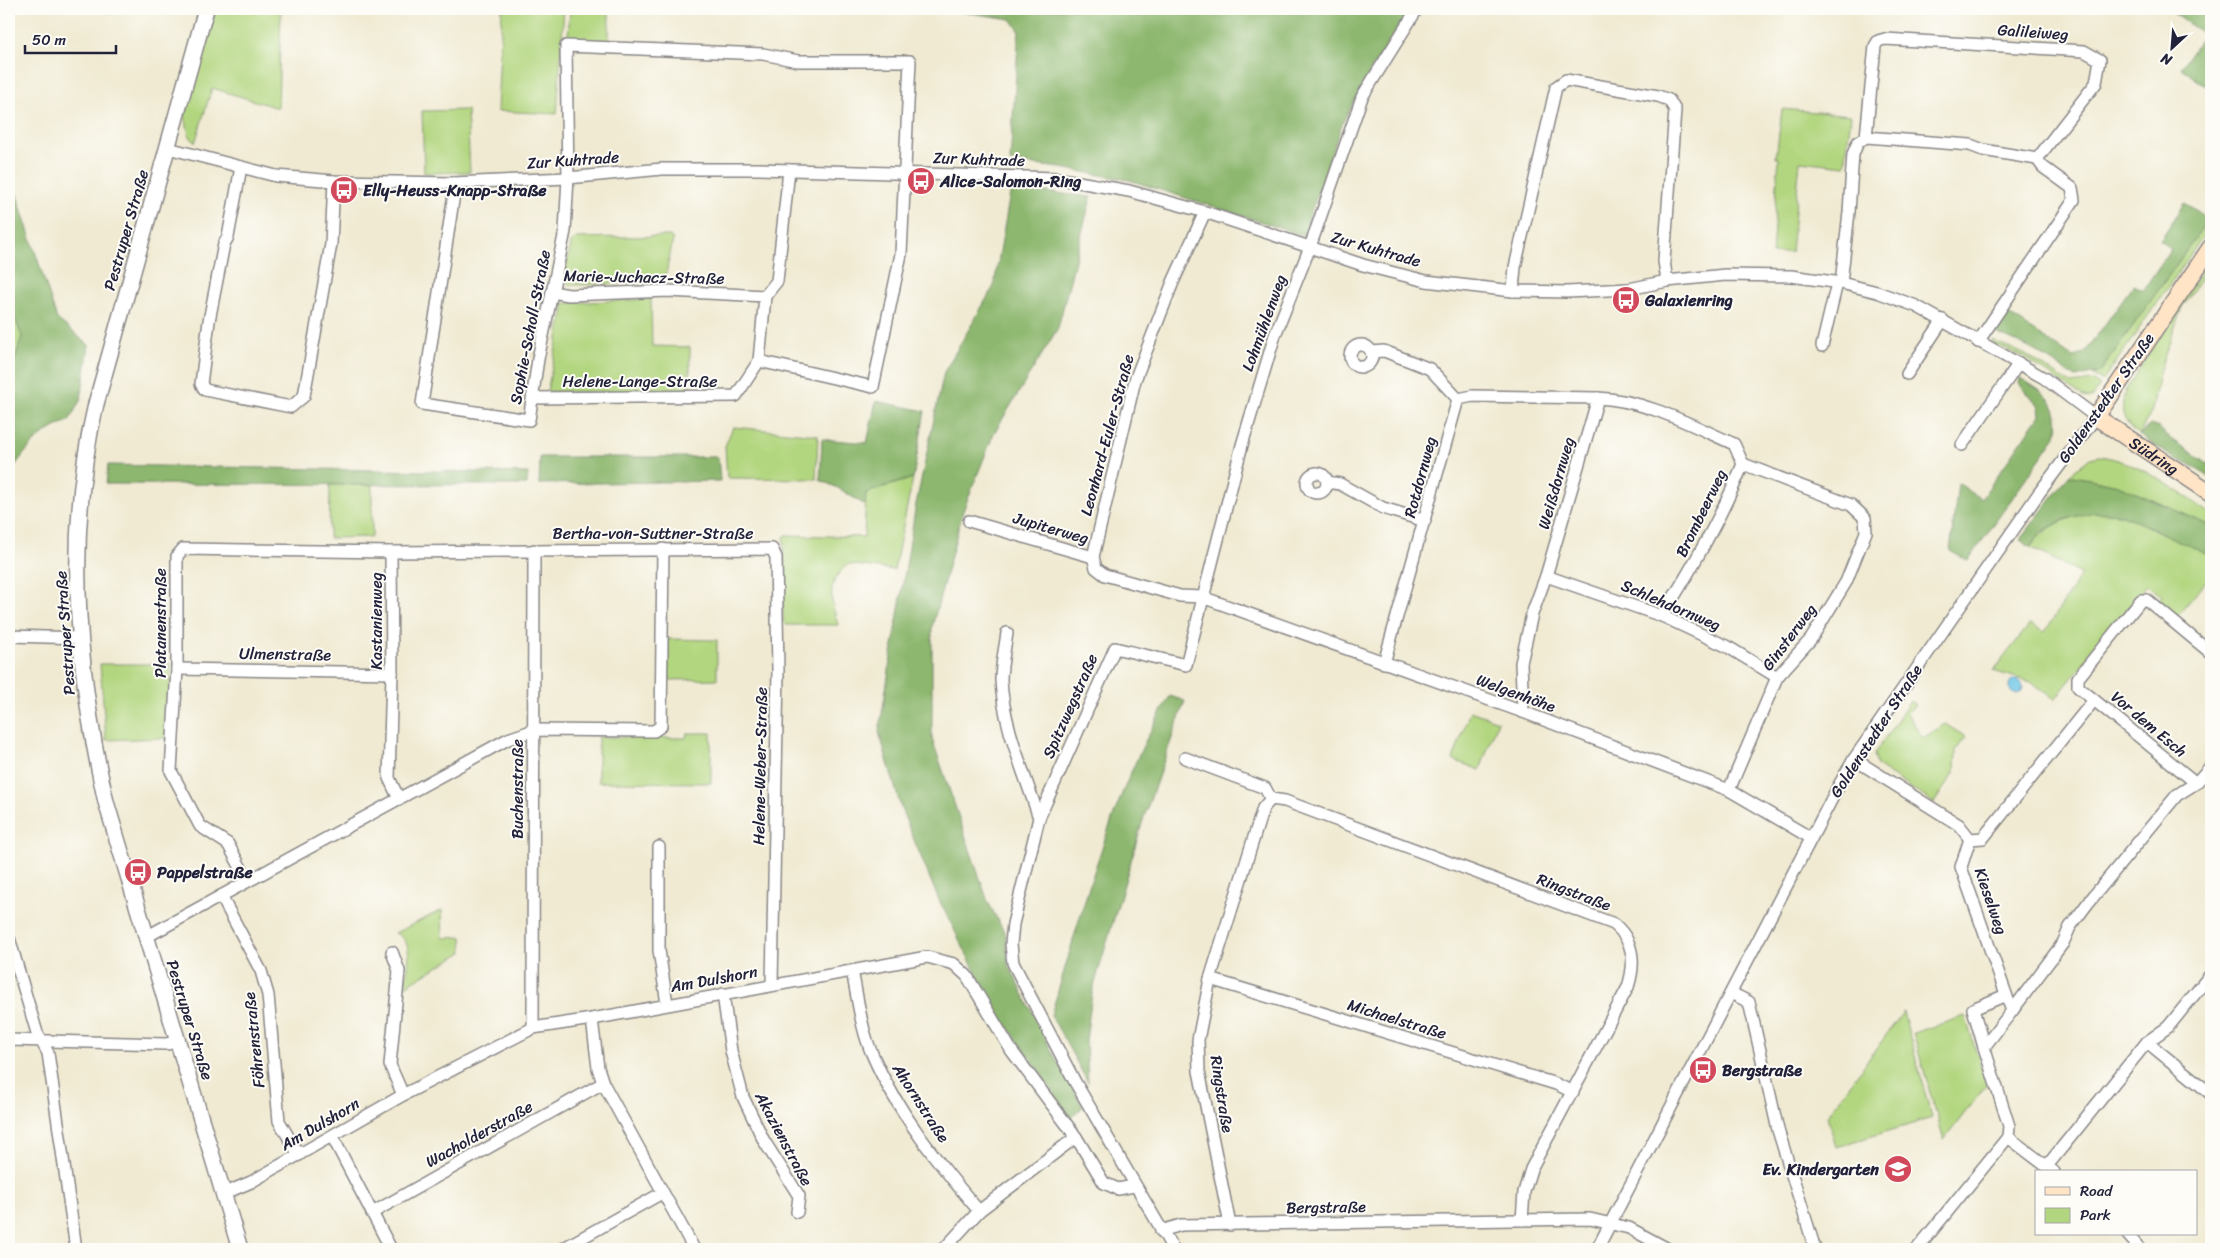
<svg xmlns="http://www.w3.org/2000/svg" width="2220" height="1258" font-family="Sriracha,sans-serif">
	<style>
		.green { fill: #b2d67f; stroke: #6a7c5d }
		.forest { fill: #8db76e; stroke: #586c54 }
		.water { fill: #68c4e6; stroke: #457390 }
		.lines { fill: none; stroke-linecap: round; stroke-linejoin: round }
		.minor-casing { stroke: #898686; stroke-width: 14 }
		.tertiary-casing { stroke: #898686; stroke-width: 18 }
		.secondary-casing { stroke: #898686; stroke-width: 19 }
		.minor { stroke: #fff; stroke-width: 11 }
		.tertiary { stroke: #fff; stroke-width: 15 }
		.secondary { stroke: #ffe4c6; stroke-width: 16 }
		.labels { text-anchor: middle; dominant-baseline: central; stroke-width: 4; stroke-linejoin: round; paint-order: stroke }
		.street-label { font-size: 16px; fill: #22223b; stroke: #fdfcf7 }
		.poi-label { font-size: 16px; font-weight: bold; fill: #22223b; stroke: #fdfcf7; text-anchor: start }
	</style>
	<rect width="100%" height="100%" fill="#fdfcf7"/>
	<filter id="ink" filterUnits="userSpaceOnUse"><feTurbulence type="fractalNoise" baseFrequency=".02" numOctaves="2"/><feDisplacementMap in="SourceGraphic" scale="10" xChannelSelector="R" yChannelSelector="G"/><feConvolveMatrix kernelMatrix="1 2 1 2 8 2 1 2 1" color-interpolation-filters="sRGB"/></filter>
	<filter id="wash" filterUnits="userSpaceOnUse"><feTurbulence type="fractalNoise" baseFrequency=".0096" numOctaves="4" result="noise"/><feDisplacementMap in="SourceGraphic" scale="20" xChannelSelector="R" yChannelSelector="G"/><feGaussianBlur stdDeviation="1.12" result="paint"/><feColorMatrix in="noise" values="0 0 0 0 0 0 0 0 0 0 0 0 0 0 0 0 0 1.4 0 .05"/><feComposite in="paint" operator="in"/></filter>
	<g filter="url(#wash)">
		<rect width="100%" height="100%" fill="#f0ead2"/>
		<!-- green -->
		<g class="green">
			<path d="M216 9H281L278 108 212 88 195 143 189 135 185 116Z"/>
			<path d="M502 9H564L557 114 497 111Z"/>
			<path d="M570 9H609V42L573 41 568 35Z"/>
			<path d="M1782 109 1851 115 1845 166 1800 161 1791 252 1772 254 1779 158H1776Z"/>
			<path d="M467 110 470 172 424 173 422 111Z"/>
			<path d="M2209 219 2211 225 2103 381 2092 374 2100 372Z"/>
			<path d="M670 236 673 240 665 279 661 283 569 285 564 279 571 243 576 238Z"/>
			<path d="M2210 265 2182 307 2160 369 2152 410 2139 435C2122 421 2120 413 2125 391L2203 268Z"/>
			<path d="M651 299 652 346 690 347V392H547L565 303Z"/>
			<path d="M9 304 22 336 9 379Z"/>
			<path d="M1992 340 2026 355 2071 384 2094 381 2100 386 2091 398 2083 397 2025 358 1993 344Z"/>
			<path d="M733 427 818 435 816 479 727 478 725 446Z"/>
			<path d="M2099 456C2137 460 2181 493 2211 514V526L2118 485 2069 475 2090 458Z"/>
			<path d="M913 478 894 570 848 564C825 584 831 599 838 625H786L783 622 784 537 786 535 864 537 866 493Z"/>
			<path d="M330 485H372V537L329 538Z"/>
			<path d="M2093 512 2121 514 2211 556V575L2176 618 2157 603 2162 596 2147 585 2055 699 2031 682 1993 671 2030 624 2045 632 2081 574 2030 547C2049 523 2066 519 2093 512Z"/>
			<path d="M668 639 717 640V679L669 680Z"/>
			<path d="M100 664H171L169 738 106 740Z"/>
			<path d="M1910 701 1915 705 1907 713 1923 738 1945 724 1966 737 1956 750 1955 771 1934 803 1877 766 1874 754Z"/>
			<path d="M1470 711 1498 721 1480 770 1453 760Z"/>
			<path d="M687 733H711V783L598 782V737L686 738Z"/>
			<path d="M442 910 443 938 462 937 463 952 405 986C407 969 416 941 395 933Z"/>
			<path d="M1903 1012 1932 1118 1836 1147 1827 1116Z"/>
			<path d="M1965 1016 1987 1084 1944 1140 1913 1033Z"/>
		</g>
		<!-- forest -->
		<g class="forest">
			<path d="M96 9H141L109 13Z"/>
			<path d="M941 9H1410L1368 75 1342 124 1303 235 1129 180 1061 168 1010 162 1019 30 1011 19Z"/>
			<path d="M2167 9H2211V90L2181 68 2204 34Z"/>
			<path d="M9 171 57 319 89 345 81 399 69 421C39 432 27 449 9 474V379L22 336 9 304Z"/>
			<path d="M1011 188 1091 197 1058 328 994 433 963 511 932 627V739L988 902 1006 935 1008 963 1052 1052 1083 1107 1071 1118 991 1002 938 898 902 811 879 732 916 504 944 372 994 286Z"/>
			<path d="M2185 203 2209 219 2100 372 2076 378 2036 351 1994 332 2007 313 2074 358 2086 351 2133 285 2143 290 2171 249 2160 240Z"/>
			<path d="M2020 378C2045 393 2063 403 2056 436L1968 561 1950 551 1958 483 1981 499 2040 415 2039 406 2019 384Z"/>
			<path d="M876 401 925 411 913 478 866 493 865 505 838 488 820 480 822 439 867 443Z"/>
			<path d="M2150 425 2159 428 2172 440 2211 466V479L2190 464 2175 459 2139 435Z"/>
			<path d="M540 457H718L720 481 539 484Z"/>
			<path d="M108 465 528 473 527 485 106 484Z"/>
			<path d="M2069 475 2118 485 2211 526V556L2121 514 2093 512 2063 520 2042 532 2030 547 2020 540Z"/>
			<path d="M1170 696 1185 701 1143 820 1092 993 1086 1041 1088 1083 1051 1015C1084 906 1111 794 1170 696Z"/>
		</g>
		<!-- water -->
		<circle class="water" cx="2016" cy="687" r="7"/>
	</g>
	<g filter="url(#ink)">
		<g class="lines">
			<defs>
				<g id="minor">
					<path d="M1866 137 1970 145 1983 150 2037 159"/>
					<path d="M168 148 276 176 334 181 453 183 568 178 662 169H759L1056 178 1129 191 1205 212 1363 265 1426 281 1513 291 1567 292 1629 289 1667 281 1725 275 1791 276 1841 283 1877 292 1916 306 2044 378 2096 417 2039 493 1854 759 1838 787 1597 1249"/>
					<path d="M241 167 228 237 224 244 209 321 201 384 205 390 291 407 304 396 331 244 334 181"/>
					<path d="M453 183 454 194 422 404 529 420 538 359 565 231 568 178 566 46 763 54 798 61H910L901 254 873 387 759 361 765 296 777 281 789 170"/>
					<path d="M1841 283 1849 212 1853 154 1858 142 1866 137 1875 46 1878 41 1885 39 2084 51 2100 60 2096 83 2037 159 2043 167 2072 188 2074 200 1978 342"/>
					<path d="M1513 291 1515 267 1556 87 1566 80 1658 96 1669 100 1675 110 1664 261 1667 281"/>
					<path d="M552 292 569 295 668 291 765 296"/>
					<circle cx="1361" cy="356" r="11"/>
					<path d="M1822 346 1837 283"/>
					<path d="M1371 352 1384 351 1430 369 1458 399 1384 663"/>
					<path d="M1907 374 1943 320"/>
					<path d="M533 398 736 396 759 361"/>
					<path d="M1598 398C1646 400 1691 425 1734 444L1743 464C1721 518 1693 567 1662 616"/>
					<path d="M1458 399 1473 396 1598 398 1546 576 1532 614 1521 663 1523 712"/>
					<path d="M1962 445 2019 363"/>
					<circle cx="1317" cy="483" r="10"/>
					<path d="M1327 482 1340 484 1383 508 1425 521"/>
					<path d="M969 521 1093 557 1096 568 1105 575 1180 596 1202 597 1523 712 1729 790 1811 838"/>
					<path d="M1093 557 1135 380 1173 282 1205 212"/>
					<path d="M1546 576 1662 616 1728 647 1777 677"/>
					<path d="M1007 633C1005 648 1001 665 1001 680 1003 726 1025 774 1039 818"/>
					<path d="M9 636 82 638"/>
					<path d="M177 669 392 673"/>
					<path d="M2094 700 2078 687V678L2141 600H2147L2211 653"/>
					<path d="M1185 758 1265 788 1271 799"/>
					<path d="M1854 759 1959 825 1970 839 1961 867 2012 1011 1984 1047 2009 1126 2008 1137"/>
					<path d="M2196 783 2211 766"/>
					<path d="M1729 790 1777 677 1811 639 1846 582 1866 532 1865 518 1851 505 1743 464"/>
					<path d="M399 799 389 778 392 673 391 552 772 549 776 557 778 671 772 985"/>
					<path d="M1271 799 1285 801 1614 924C1634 941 1636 962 1628 987L1531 1169 1524 1192 1522 1220"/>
					<path d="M1970 839 1983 838 2094 700 2196 783 2177 795 2088 903 2070 927 2063 943 2012 1011"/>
					<path d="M659 847V950L667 1004"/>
					<path d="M248 881 228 844 200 826 171 771 177 669V556L183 549 391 552"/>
					<path d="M221 896 261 971 268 995 279 1121 299 1155"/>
					<path d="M146 937 508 739 534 730 654 731 661 726 663 549"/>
					<path d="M9 938 37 1033 48 1053 76 1249"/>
					<path d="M392 952 399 971 390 1065 403 1095"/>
					<path d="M852 971C858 999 861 1030 873 1056 898 1113 939 1164 979 1211"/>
					<path d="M1210 979 1556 1084 1573 1092"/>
					<path d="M1731 993 1749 1002 1778 1130 1815 1249"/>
					<path d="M723 994 731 1051 743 1097 764 1141 799 1196 797 1212"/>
					<path d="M592 1019 598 1068 603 1083 693 1247"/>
					<path d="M533 1028 534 550"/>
					<path d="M9 1040 166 1044 178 1042"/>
					<path d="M2147 1042 2211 1094"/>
					<path d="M1984 1047 1973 1009 2006 995"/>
					<path d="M332 1136 391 1249"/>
					<path d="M2008 1137 2054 1172"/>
					<path d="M2047 1166 2147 1042 2168 1027 2211 974"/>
					<path d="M223 1194 251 1182 403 1095 533 1028 592 1019 927 957 954 964 967 976 1011 1050 1076 1137 1104 1183 1118 1189 1134 1186"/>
					<path d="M372 1213 603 1083"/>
					<path d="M1230 1225 1199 1071 1198 1040 1210 979 1263 808 1271 799"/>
					<path d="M1161 1231 1181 1225 1590 1219 1629 1228 1668 1249"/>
					<path d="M2127 1234 2140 1249"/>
					<path d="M562 1249 662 1193"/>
					<path d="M944 1249 979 1211 1076 1137"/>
					<path d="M1173 1249 1075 1082 1013 963 1011 944 1013 924 1039 818 1115 648 1186 665 1242 445 1275 335 1310 247 1362 97 1417 9"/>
					<path d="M1917 1249 2008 1137"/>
				</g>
				<path id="tertiary" d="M206 9 96 404C65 534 77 674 106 802L240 1249"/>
				<g id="secondary">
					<path id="s1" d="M2211 247 2096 417 2211 493"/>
				</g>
			</defs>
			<!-- minor casing -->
			<use href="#minor" class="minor-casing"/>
			<!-- tertiary casing -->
			<use href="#tertiary" class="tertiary-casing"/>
			<!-- secondary casing -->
			<use href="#secondary" class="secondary-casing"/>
			<!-- minor -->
			<use href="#minor" class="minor"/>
			<!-- tertiary -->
			<use href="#tertiary" class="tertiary"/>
			<!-- secondary -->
			<use href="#secondary" class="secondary"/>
		</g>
	</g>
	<!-- icons -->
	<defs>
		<symbol id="bus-disc" viewBox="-11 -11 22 22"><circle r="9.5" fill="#d1495b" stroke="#fdfcf7"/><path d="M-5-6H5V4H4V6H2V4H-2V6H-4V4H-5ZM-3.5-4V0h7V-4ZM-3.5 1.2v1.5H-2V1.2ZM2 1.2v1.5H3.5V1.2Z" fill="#fff"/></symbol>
		<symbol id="school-disc" viewBox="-11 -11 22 22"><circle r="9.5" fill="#d1495b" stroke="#fdfcf7"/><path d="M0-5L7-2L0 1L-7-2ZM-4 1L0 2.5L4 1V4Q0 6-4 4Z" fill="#fff"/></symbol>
	</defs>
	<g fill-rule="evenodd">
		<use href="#bus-disc" x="905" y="165" width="32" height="32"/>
		<use href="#bus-disc" x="328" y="174" width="32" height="32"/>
		<use href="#bus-disc" x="1610" y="284" width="32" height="32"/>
		<use href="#bus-disc" x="122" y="856" width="32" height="32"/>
		<use href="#bus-disc" x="1687" y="1054" width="32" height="32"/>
		<use href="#school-disc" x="1882" y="1153" width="32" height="32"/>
	</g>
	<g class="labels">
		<!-- street labels -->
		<g class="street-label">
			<text transform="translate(2033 32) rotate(4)">Galileiweg</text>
			<text transform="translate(979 159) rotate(2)">Zur Kuhtrade</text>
			<text transform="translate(573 160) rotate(-4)">Zur Kuhtrade</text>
			<text transform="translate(126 230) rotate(-74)">Pestruper Straße</text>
			<text transform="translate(1376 249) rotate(16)">Zur Kuhtrade</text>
			<text transform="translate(644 277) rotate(1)">Marie-Juchacz-Straße</text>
			<text transform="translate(1264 323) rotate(-70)">Lohmühlenweg</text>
			<text transform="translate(530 327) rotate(-79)">Sophie-Scholl-Straße</text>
			<text x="640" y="381">Helene-Lange-Straße</text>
			<text transform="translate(2106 398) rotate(-55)">Goldenstedter Straße</text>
			<text transform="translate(1107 435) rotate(-75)">Leonhard-Euler-Straße</text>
			<text stroke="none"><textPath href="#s1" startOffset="275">Südring</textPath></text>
			<text transform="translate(1420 477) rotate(-75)">Rotdornweg</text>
			<text transform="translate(1556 483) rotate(-74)">Weißdornweg</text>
			<text transform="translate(1701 513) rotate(-64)">Brombeerweg</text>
			<text transform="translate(1051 528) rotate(16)">Jupiterweg</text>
			<text x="653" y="533">Bertha-von-Suttner-Straße</text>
			<text transform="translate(1671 605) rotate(23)">Schlehdornweg</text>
			<text transform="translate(376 621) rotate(-90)">Kastanienweg</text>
			<text transform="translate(160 623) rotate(-90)">Platanenstraße</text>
			<text transform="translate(65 633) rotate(-94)">Pestruper Straße</text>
			<text transform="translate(1789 637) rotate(-53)">Ginsterweg</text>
			<text transform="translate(285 654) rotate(1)">Ulmenstraße</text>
			<text transform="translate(1516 693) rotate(20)">Welgenhöhe</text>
			<text transform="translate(1070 706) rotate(-66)">Spitzwegstraße</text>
			<text transform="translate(2149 724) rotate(40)">Vor dem Esch</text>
			<text transform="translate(1876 731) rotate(-57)">Goldenstedter Straße</text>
			<text transform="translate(760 766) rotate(-89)">Helene-Weber-Straße</text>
			<text transform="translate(517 789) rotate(-90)">Buchenstraße</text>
			<text transform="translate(1574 892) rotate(21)">Ringstraße</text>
			<text transform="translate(1991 901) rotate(71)">Kieselweg</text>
			<text transform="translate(714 979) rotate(-10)">Am Dulshorn</text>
			<text transform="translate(1397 1019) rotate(17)">Michaelstraße</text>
			<text transform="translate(190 1020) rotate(73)">Pestruper Straße</text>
			<text transform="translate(254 1040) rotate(-96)">Föhrenstraße</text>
			<text transform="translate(1222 1094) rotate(81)">Ringstraße</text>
			<text transform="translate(921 1103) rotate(57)">Ahornstraße</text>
			<text transform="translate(320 1124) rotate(-30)">Am Dulshorn</text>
			<text transform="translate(479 1134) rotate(-29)">Wacholderstraße</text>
			<text transform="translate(784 1139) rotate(62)">Akazienstraße</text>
			<text transform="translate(1326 1207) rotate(-1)">Bergstraße</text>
		</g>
		<!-- poi labels -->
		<g class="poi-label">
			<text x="940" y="181">Alice-Salomon-Ring</text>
			<text x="363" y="190">Elly-Heuss-Knapp-Straße</text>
			<text x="1645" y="300">Galaxienring</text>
			<text x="157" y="872">Pappelstraße</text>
			<text x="1722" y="1070">Bergstraße</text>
			<text x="1879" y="1169" text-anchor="end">Ev. Kindergarten</text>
		</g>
	</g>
	<!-- margin -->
	<rect width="2220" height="1258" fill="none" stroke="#fdfcf7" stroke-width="30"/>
	<!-- legend -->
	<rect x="2035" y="1170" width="162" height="65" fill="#fdfcf7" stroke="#a5a5ac"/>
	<rect x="2045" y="1187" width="25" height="8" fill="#ffe4c6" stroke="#a5a5ac"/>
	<text x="2080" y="1196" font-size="15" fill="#22223b">Road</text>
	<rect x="2045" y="1208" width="25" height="15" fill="#b2d67f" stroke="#a5a5ac"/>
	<text x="2080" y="1220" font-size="15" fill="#22223b">Park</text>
	<!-- north arrow -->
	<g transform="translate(2172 48) rotate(206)" stroke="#fdfcf7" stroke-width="4" paint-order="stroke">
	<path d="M0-4L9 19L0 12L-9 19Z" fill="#22223b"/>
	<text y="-8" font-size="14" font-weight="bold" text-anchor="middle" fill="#22223b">N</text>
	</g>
	<!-- scale -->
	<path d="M25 45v8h91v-8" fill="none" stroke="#22223b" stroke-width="2.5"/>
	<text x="32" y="45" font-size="15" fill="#22223b" stroke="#fdfcf7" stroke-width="4" paint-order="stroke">50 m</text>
</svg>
